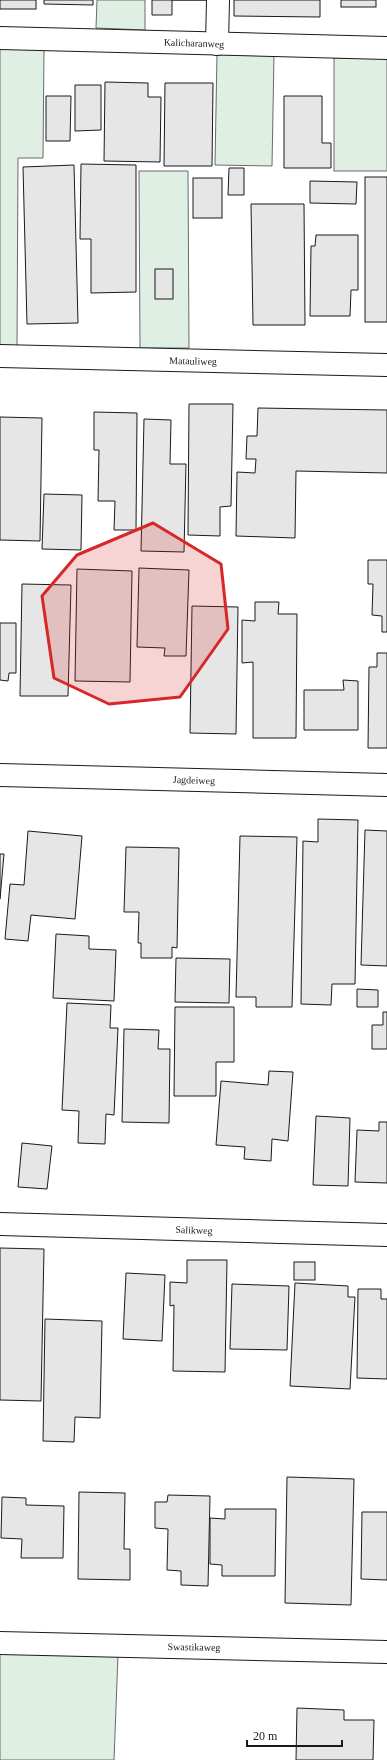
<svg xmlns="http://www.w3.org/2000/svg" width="387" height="1760" font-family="'Times New Roman',serif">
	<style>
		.green { fill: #e0efe3; stroke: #6a6a6a }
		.building { fill: #e6e6e6; stroke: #1a1a1a }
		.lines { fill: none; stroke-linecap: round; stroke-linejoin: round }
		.minor-casing { stroke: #1a1a1a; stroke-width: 24 }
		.minor { stroke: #fff; stroke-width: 22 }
		.marked { fill: #d62828; fill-opacity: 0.2; stroke: #d62828; stroke-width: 3; stroke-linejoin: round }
		.labels { text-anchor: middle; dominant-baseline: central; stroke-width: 3; stroke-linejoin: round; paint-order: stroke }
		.street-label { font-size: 10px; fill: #1a1a1a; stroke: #fff }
	</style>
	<rect width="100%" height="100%" fill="#fff"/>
	<!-- green -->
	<g class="green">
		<path d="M97 0H145V30L96 28Z"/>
		<path d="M0 48H44L43 158H18L17 347H0Z"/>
		<path d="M217 53 274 54 272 166 215 165Z"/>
		<rect x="334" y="58" width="53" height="113"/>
		<path d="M139 171H188L189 348H140Z"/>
		<path d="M0 1652 118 1655 114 1760H0Z"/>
	</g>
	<!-- building -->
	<g class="building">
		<rect x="0" y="0" width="36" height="9"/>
		<path d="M44 0H93V5L44 4Z"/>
		<path d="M152 0H206H172V15H152Z"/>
		<path d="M234 0H320V17L234 16Z"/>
		<rect x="341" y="0" width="35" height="7"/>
		<path d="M105 82 148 83V97H161L160 162 104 161Z"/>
		<path d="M165 83H213L212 166H164Z"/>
		<path d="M75 85H101V130L75 131Z"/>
		<path d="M46 96H71L70 141H46Z"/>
		<path d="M284 96H322V143H331V168H284Z"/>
		<path d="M81 164 136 165V292L91 293V239H80Z"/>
		<path d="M74 165 78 323 27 324 23 167Z"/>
		<path d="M229 168H244V195H228Z"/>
		<rect x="365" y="177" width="22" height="145"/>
		<rect x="193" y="178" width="29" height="40"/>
		<path d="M310 181 357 182 356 204 310 203Z"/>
		<path d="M251 204H304L305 325H253Z"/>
		<path d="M316 235H358V290H351L350 316H310L311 246H315Z"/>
		<rect x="155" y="269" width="18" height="30"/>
		<path d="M189 404H233L231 506 220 507V536L188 535Z"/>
		<path d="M258 408 387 410V473L296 471 295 538 236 536 237 472 255 473 256 459H246L247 436H257Z"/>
		<path d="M94 412 137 413 136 530H114L115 501H98L99 450H94Z"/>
		<path d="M0 417 42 418 40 541 0 540Z"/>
		<path d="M144 419 171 420 170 464H186L184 552 141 551Z"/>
		<path d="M44 494 82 495 81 550 42 549Z"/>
		<path d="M368 560H387V632H382V616L372 615 373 584H368Z"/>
		<path d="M139 568 189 570 186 656H164L165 648 137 647Z"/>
		<path d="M77 569 132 571 130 682 75 681Z"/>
		<path d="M22 584 71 585 68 696H20Z"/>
		<path d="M255 602H279L278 614H297L296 738H253V662L242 663V620L255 621Z"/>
		<path d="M192 606 238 607 236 734 190 733Z"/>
		<path d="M0 623H16V673H9L8 681 0 680Z"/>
		<path d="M377 653H387V748H368L369 667H377Z"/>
		<path d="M343 680 358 681V730H304V690H344Z"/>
		<path d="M318 819 358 820 355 984H332L331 1005 301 1004 303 841 318 842Z"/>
		<path d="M365 830 387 831V966L361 965Z"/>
		<path d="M28 831 82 836 75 919 31 915 28 941 5 939 10 884 24 885Z"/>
		<path d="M240 836 297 837 292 1007H256V997H236Z"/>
		<path d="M126 847 179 848 177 948 172 947V958H141V943H138L139 912H124Z"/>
		<path d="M0 854H4L0 899Z"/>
		<path d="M56 934 89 936V949L116 950 114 1001 53 998Z"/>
		<path d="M176 958 230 959 229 1003 175 1002Z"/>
		<path d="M357 989 378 990V1007H357Z"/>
		<path d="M67 1003 111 1005 110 1028H118L114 1115 106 1114 105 1144 78 1143 79 1111 62 1110Z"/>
		<path d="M175 1007H234V1062H216V1096H174Z"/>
		<path d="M383 1012H387V1049H372V1025H383Z"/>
		<path d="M124 1029 159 1030 158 1049H170L169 1123 122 1122Z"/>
		<path d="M269 1071 293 1072 288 1141 272 1139 271 1161 244 1159 245 1147 216 1145 221 1081 268 1085Z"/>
		<path d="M316 1116 350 1118 348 1186 313 1185Z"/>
		<path d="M379 1122H387V1183L355 1182 357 1130 379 1131Z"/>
		<path d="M22 1143 52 1146 47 1189 18 1187Z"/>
		<path d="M0 1248 44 1249 41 1401 0 1400Z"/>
		<path d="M187 1260H227L225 1372 173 1371 174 1305 170 1306V1282L187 1283Z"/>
		<rect x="294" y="1262" width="21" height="18"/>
		<path d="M126 1273 165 1275 162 1341 123 1339Z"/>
		<path d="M295 1283 348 1286V1297H355L350 1389 290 1386Z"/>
		<path d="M232 1284 289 1286 287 1350 230 1349Z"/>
		<path d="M358 1289H381V1299H387V1379L357 1378Z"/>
		<path d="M45 1319 102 1321 100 1418 75 1417 74 1442 43 1441Z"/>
		<path d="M287 1477 354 1479 351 1605 285 1603Z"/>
		<path d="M79 1492 125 1493 124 1549H130V1580L78 1579Z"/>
		<path d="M168 1495 210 1496 208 1586 181 1585V1571L167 1570 168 1529 155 1528V1502H167Z"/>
		<path d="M2 1497 26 1498V1505L64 1506 63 1558H21L22 1539 1 1538Z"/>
		<path d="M225 1509H276L275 1576H222V1565L210 1564V1518L225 1519Z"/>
		<path d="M362 1512H387V1580L361 1579Z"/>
		<path d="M297 1708 344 1710V1720H374L373 1760H296Z"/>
	</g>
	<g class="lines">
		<defs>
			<g id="minor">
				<path d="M0 38 387 48"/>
				<path d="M217 44 218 0"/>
				<path d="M0 356 387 365"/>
				<path d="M0 775 387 785"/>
				<path d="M0 1224 387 1235"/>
				<path d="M0 1643 387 1652"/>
			</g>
		</defs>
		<!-- minor casing -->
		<use href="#minor" class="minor-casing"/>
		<!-- minor -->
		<use href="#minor" class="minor"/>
	</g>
	<!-- marked area -->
	<path class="marked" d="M153 523 221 564 228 629 180 697 109 704 54 678 42 596 77 555Z"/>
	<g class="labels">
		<!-- street labels -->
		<g class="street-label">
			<text transform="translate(194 43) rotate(2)">Kalicharanweg</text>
			<text transform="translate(193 361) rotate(1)">Matauliweg</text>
			<text transform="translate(194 780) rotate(2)">Jagdeiweg</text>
			<text transform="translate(194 1230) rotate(2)">Salikweg</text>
			<text transform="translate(194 1647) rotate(1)">Swastikaweg</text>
		</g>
	</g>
	<!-- scale -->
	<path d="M247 1740v6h95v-6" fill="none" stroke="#1a1a1a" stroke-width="2"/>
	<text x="253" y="1740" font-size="12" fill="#1a1a1a" stroke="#ffffff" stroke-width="3" paint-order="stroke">20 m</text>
</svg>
